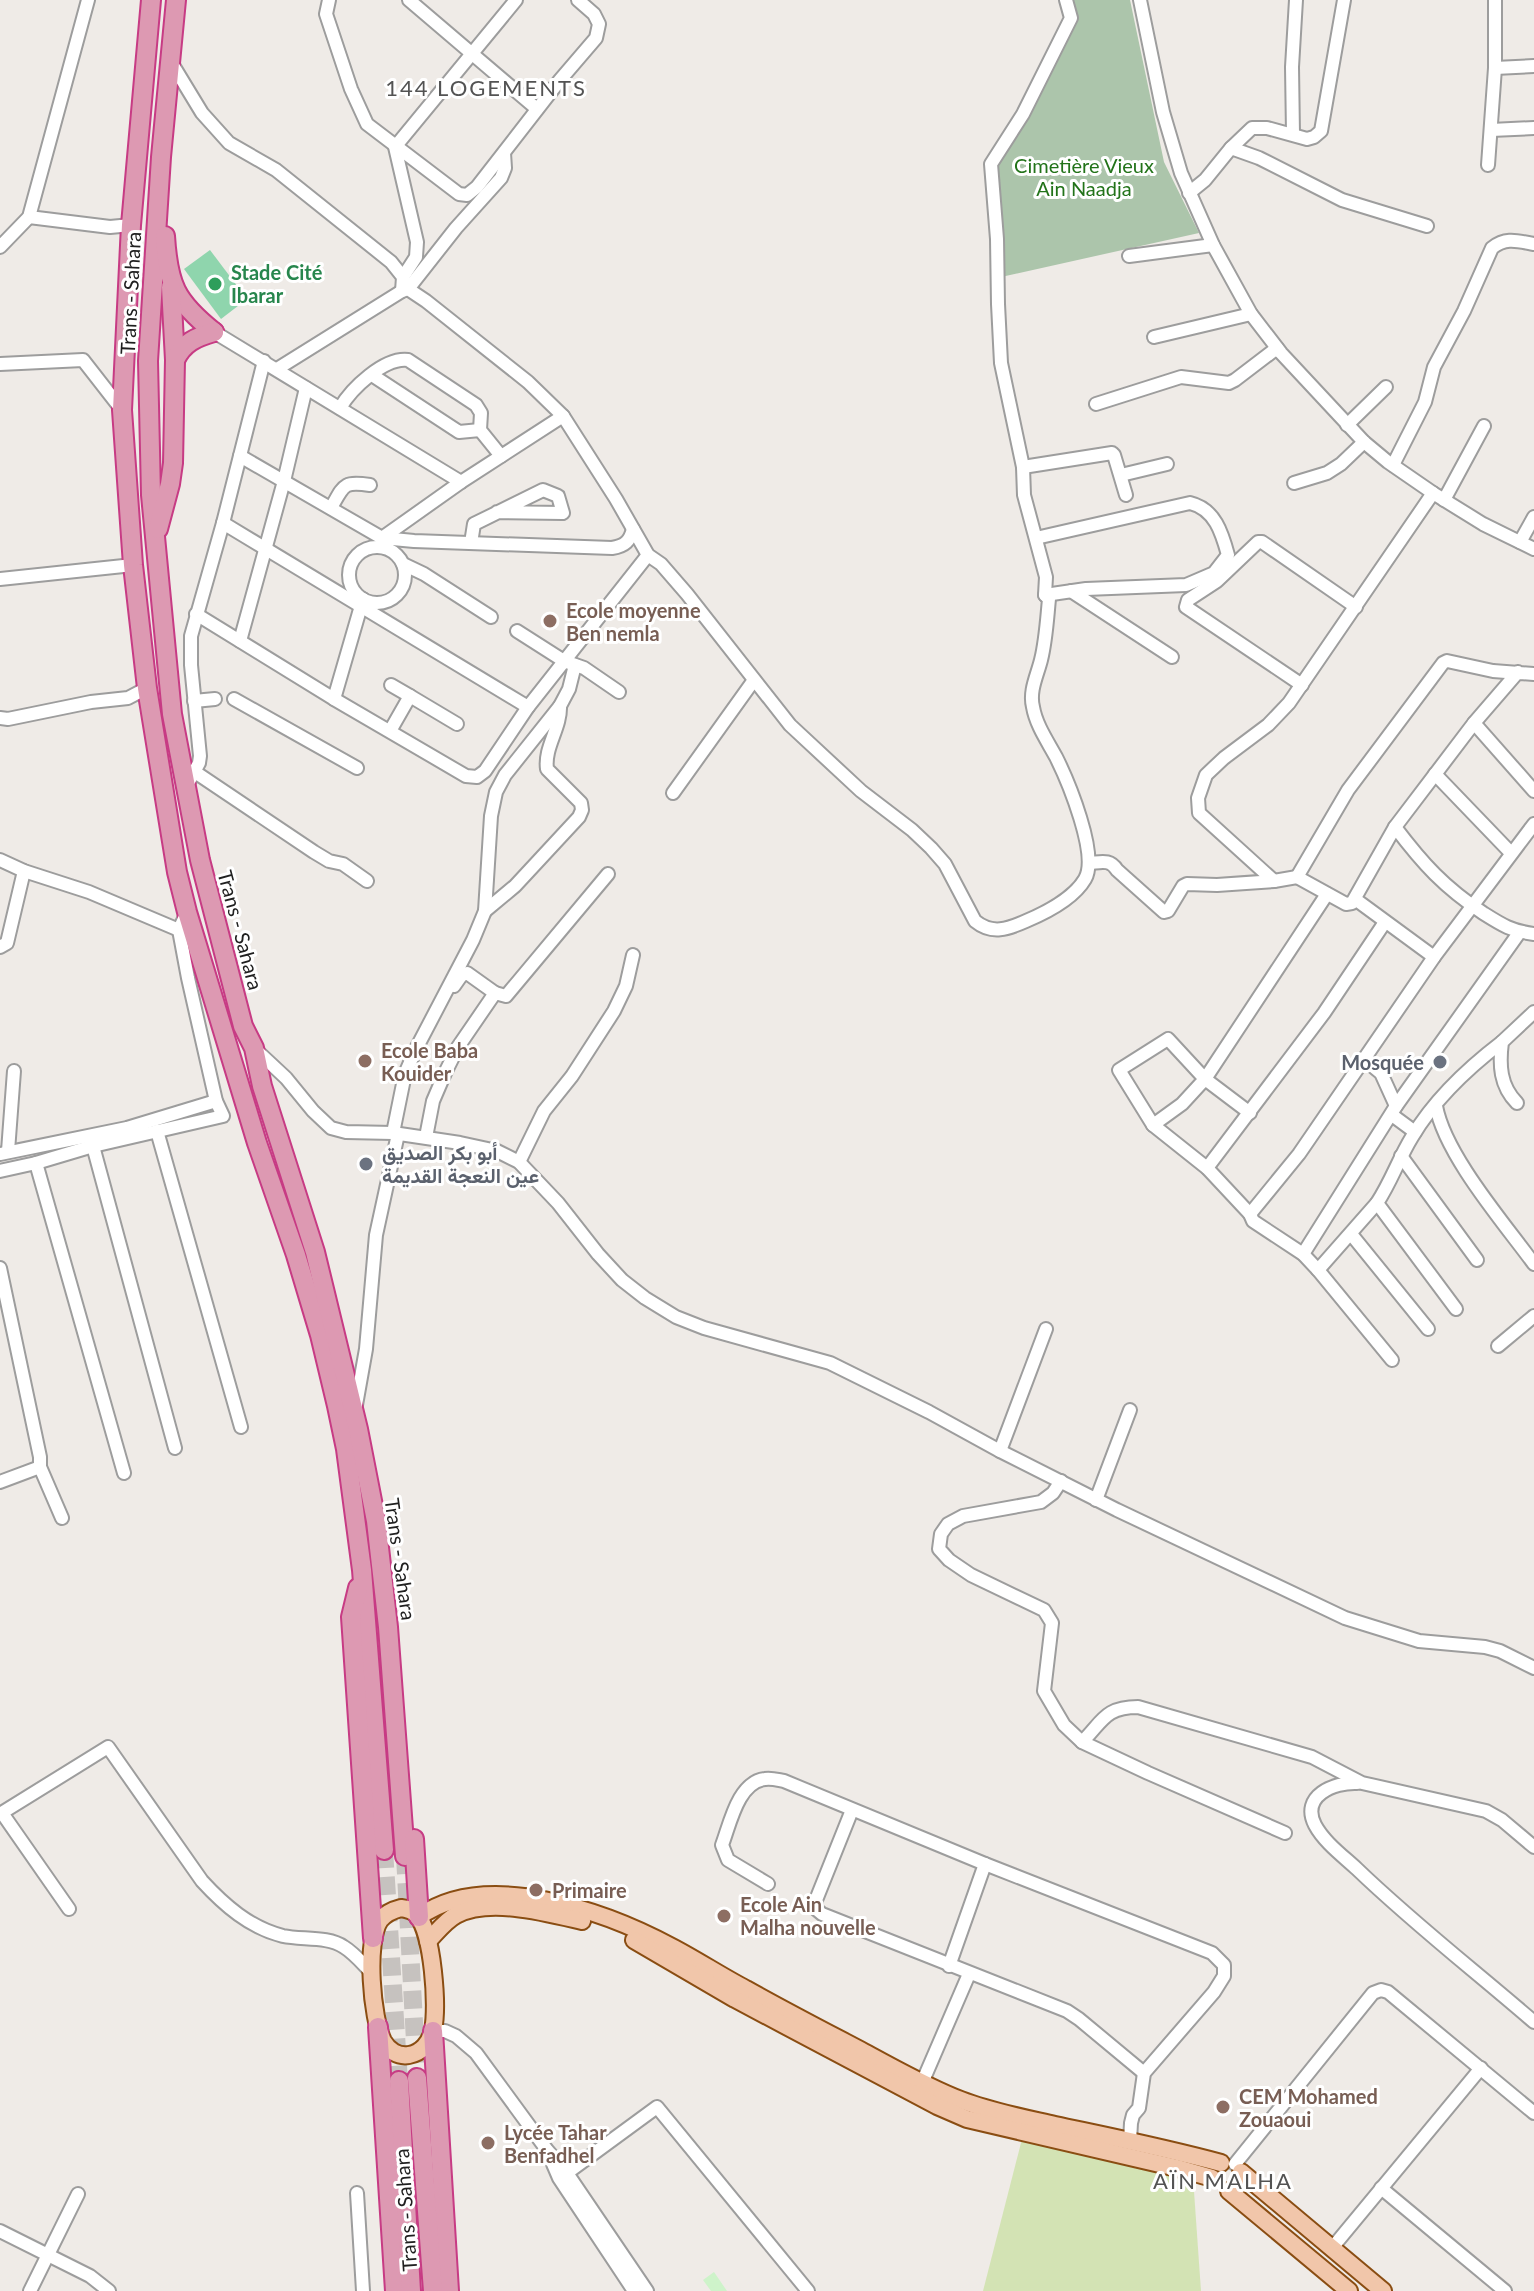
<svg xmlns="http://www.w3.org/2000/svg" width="1534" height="2291" font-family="Lato,Vazirmatn,sans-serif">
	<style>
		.grass { fill: #d3e3b4 }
		.cemetery { fill: #acc5ab }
		.park { fill: #cef3ca }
		.pitch { fill: #8fd5ad }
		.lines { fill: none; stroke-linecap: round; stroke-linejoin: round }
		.highway-tunnel { stroke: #c6c2bf; stroke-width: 18; stroke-dasharray: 18 9; stroke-linecap: butt }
		.minor-casing { stroke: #9d9d9d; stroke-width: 16 }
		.major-casing { stroke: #8a4d12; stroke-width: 20 }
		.highway-casing { stroke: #c73b84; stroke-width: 22 }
		.minor { stroke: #fff; stroke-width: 12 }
		.major { stroke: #f1c6aa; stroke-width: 16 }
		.highway { stroke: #dd99b2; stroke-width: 18 }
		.leisure-dot { fill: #2e9e5b; stroke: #fff; stroke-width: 3 }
		.education-dot { fill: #8d6e63; stroke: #fff; stroke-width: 3 }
		.worship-dot { fill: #6b7280; stroke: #fff; stroke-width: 3 }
		.labels { text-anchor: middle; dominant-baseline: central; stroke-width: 6; stroke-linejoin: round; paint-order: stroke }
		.park-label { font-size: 20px; fill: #227319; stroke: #fff }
		.leisure-label { font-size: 20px; font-weight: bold; fill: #27864d; stroke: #fff; text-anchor: start }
		.street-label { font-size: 20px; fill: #202020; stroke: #fff }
		.education-label { font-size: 20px; font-weight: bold; fill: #785e54; stroke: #fff; text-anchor: start }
		.worship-label { font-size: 20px; font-weight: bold; fill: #5b616d; stroke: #fff; text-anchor: end }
		.neighbourhood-label { font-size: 22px; letter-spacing: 2px; fill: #535353; stroke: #fff }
	</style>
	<rect width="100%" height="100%" fill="#efebe7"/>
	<!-- grass -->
	<path class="grass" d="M1022 2139 1193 2177 1201 2291H983Z"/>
	<!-- cemetery -->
	<path class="cemetery" d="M1071 0H1130L1164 162 1199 233 1001 277 997 163 1023 122 1077 18Z"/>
	<!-- park -->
	<path class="park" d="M714 2272 727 2291H711L703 2280Z"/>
	<!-- pitch -->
	<path class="pitch" d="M210 250 247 299 221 319 184 269Z"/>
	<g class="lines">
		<!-- highway-tunnel -->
		<g class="highway-tunnel">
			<path d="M384 1850 399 2081"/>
			<path d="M405 1856 417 2078"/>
		</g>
		<defs>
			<g id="minor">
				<path d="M329 0 326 14 351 89 367 124 459 194 467 195 477 187 560 80 596 38 599 24 594 14 578 0"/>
				<path d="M409 0 537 109"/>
				<path d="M1140 0 1163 112 1181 173 1213 245 1251 314 1281 353 1364 442 1388 462 1433 493 1483 524 1534 549"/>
				<path d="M171 62 202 113 229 143 276 170 391 262 403 277 402 291"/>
				<path d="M1495 68 1534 66"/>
				<path d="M1491 130 1534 128"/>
				<path d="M1293 134 1292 67 1296 0"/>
				<path d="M1231 148 1252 128H1267L1307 139 1314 137 1321 131 1344 0"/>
				<path d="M1488 165 1495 68V0"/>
				<path d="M1189 193 1205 180 1231 148 1259 158 1342 200 1427 226"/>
				<path d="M29 217 110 227 131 225"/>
				<path d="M0 247 29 217 88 0"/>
				<path d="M1129 256 1213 245"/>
				<path d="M403 277 416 257 417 242 395 147 516 0"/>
				<path d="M408 289 456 228 501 178 505 168 504 153"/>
				<path d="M214 332 461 482"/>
				<path d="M1154 337 1251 314"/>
				<path d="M0 364 83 360 122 410"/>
				<path d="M277 369 402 291 408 289 426 301 528 382 563 416 616 499 648 555 661 564 687 594 790 725 861 791 912 830 931 848 945 864 975 921C992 935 1008 929 1026 921 1045 913 1074 898 1085 879 1099 855 1068 781 1056 757 1048 742 1036 725 1033 707 1029 691 1037 676 1041 660 1046 640 1047 619 1049 599L1045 595 1046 577 1024 495 1023 467 1001 363 998 304 997 239 991 164 1023 114 1071 18 1066 0"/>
				<path d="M372 375 459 432 480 430"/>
				<path d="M1096 404 1181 377 1229 383 1235 380 1277 348"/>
				<path d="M340 408C351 389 384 357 408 360L476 405 481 413 480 430 501 456"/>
				<path d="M1347 425 1386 387"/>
				<path d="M240 456 382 538 414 541 612 548C625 546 630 541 633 529"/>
				<path d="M1393 465 1425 402 1434 367 1464 311 1492 248C1506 237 1517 241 1534 244"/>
				<path d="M1023 467 1112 453 1114 455 1126 495"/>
				<path d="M1121 475 1167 464"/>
				<path d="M1294 483 1327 473 1341 464 1364 442"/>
				<path d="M1444 500 1484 426"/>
				<path d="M331 508C344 485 343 481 370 485"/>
				<path d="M223 523 528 707"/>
				<path d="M1036 538 1190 503C1215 509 1222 533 1228 555L1214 573 1186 585 1086 589 1045 595"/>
				<path d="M1520 542 1534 517"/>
				<path d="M471 543 474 524 543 490 558 496 563 513 497 512"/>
				<circle cx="377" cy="575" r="28"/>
				<path d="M382 547V538L461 482 563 416"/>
				<path d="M403 564 424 574 491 617"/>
				<path d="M0 579 133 565"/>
				<path d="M1071 591 1172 657"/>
				<path d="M196 614 334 699 363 599"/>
				<path d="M517 631 564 661 584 668 619 692"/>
				<path d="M240 641 284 481 306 388"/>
				<path d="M1518 672 1474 723 1395 827 1352 903 1346 904 1297 877 1348 790 1443 663 1447 661 1493 671 1534 674"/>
				<path d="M1302 685 1189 609 1186 607 1188 600 1217 581 1258 542H1262L1356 607"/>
				<path d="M410 696 457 724"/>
				<path d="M234 699 357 768"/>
				<path d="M334 699 466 776 477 777 485 771 528 707 648 555"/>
				<path d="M194 701 215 699"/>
				<path d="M0 718 8 719 91 702 128 698 147 688"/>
				<path d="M1474 723 1534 791"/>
				<path d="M390 731 410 696 391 685"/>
				<path d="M195 772 314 852 329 861 343 864 367 881"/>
				<path d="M1435 774 1511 853"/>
				<path d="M186 787 199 763 200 756 191 665V636L223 523 264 361"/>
				<path d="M673 793 754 680"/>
				<path d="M1395 827C1423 864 1444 887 1483 913 1502 925 1511 931 1534 934"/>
				<path d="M0 860 24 871 89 892 179 930"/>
				<path d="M1090 863C1102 862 1110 859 1117 870L1164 912 1168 911 1183 886 1187 884 1217 885 1274 881 1297 877"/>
				<path d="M1274 881 1199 813 1198 798 1206 775 1224 758 1268 725 1289 703 1433 493"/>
				<path d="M1355 899 1434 957"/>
				<path d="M485 911 515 886 579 817 582 810 581 803 547 769C544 747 561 728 560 706"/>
				<path d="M0 947 7 943 24 871"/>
				<path d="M454 986 461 976 467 973 495 993"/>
				<path d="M256 1050 286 1078 313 1111 331 1128 346 1132 393 1133 460 1143 497 1151 519 1162 558 1203 598 1254 622 1280 645 1298 676 1317 704 1328 830 1363 929 1412 1000 1451 1117 1510 1345 1618 1419 1641 1485 1647 1500 1651 1534 1668"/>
				<path d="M1364 1059 1381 1073 1396 1106"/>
				<path d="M1517 1103C1500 1086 1499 1065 1502 1042L1534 1012"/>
				<path d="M1436 1106C1445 1155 1504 1223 1534 1264"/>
				<path d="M1250 1113 1205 1079 1168 1039 1119 1070 1153 1125 1182 1104 1205 1079 1327 894"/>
				<path d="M1392 1115 1415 1132"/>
				<path d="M1153 1125 1207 1168 1250 1214 1253 1221 1303 1254 1318 1270 1392 1360"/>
				<path d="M157 1131 241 1427"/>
				<path d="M393 1133 405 1074 416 1049 473 940 485 911 491 816 496 792 505 775 560 706 569 689 575 665"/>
				<path d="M426 1137 433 1101 445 1073 458 1047 495 993 506 996 608 874"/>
				<path d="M93 1146 175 1448"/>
				<path d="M8 1151 14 1071"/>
				<path d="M0 1154 127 1128 216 1101"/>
				<path d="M1401 1156 1477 1260"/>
				<path d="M519 1162 544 1111 572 1076 614 1011 626 986 633 955"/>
				<path d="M36 1163 124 1473"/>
				<path d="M1207 1168 1324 1013 1385 922"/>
				<path d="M0 1171 36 1163 93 1146 223 1116 216 1101 188 978 179 930 187 912"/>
				<path d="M1250 1214 1299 1154 1434 957 1534 824"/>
				<path d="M1351 1234 1428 1329"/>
				<path d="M1303 1254 1396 1106 1519 933"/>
				<path d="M0 1268 40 1457V1467L62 1518"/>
				<path d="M1318 1270 1377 1203"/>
				<path d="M1456 1309 1377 1203C1391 1182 1399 1158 1412 1137 1434 1100 1468 1068 1502 1042"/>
				<path d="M1498 1346 1534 1316"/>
				<path d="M356 1405 366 1349 376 1235 398 1134"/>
				<path d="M1000 1451 1046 1329"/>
				<path d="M1061 1481 1053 1493 1041 1502 963 1516 948 1524 941 1534 939 1549 949 1560 971 1575 1044 1610 1052 1623 1044 1691 1064 1725 1082 1742 1148 1773 1285 1833"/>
				<path d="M0 1482 40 1467"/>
				<path d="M1096 1500 1130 1410"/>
				<path d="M1082 1742C1103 1721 1105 1707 1138 1707L1312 1757 1362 1783 1486 1811 1502 1820 1534 1847"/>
				<path d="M1357 1783C1334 1782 1300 1796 1315 1825 1324 1842 1343 1856 1357 1869 1413 1923 1475 1971 1534 2022"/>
				<path d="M852 1810 816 1900V1909L822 1914 1067 2011 1079 2019 1144 2073"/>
				<path d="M2 1813 69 1909"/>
				<path d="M0 1814 108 1747 202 1881C224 1905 250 1928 283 1936 302 1940 328 1936 344 1947 354 1953 363 1964 371 1972"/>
				<path d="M768 1884 728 1860 722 1845C730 1824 738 1782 765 1779 772 1778 778 1780 784 1781L985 1864 1212 1953 1224 1965V1976L1214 1992 1144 2073 1139 2108 1133 2115 1131 2123 1130 2141"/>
				<path d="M949 1966 985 1864"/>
				<path d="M433 2031H445L456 2036 476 2053 547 2150 567 2173 647 2291"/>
				<path d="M922 2083 969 1974"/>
				<path d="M553 2164 559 2178 634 2291"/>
				<path d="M1235 2164 1373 1993 1381 1990 1388 1992 1534 2113"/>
				<path d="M567 2173 657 2107 808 2291"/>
				<path d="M1381 2188 1505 2291"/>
				<path d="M357 2193 363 2291"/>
				<path d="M0 2231 90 2276 109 2291"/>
				<path d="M1332 2248 1481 2068"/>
				<path d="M30 2291 78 2194"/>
			</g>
			<g id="major">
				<path d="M401 1908C408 1909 413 1910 417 1915 433 1933 438 2007 433 2030 430 2043 421 2053 409 2055 398 2057 388 2050 383 2041 372 2019 365 1941 380 1920 386 1913 393 1910 401 1908Z"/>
				<path d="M419 1917C486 1868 607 1912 672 1947 697 1960 721 1976 746 1989 785 2011 824 2031 864 2052 896 2069 927 2087 961 2100 992 2112 1024 2118 1055 2125 1111 2137 1166 2148 1221 2163"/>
				<path d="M634 1940 735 1999 937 2106 967 2119 1177 2168 1212 2178"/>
				<path d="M428 1941C437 1932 445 1921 456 1915 489 1897 548 1913 582 1921"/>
				<path d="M1241 2172 1383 2291"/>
				<path d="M1229 2191 1349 2291"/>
			</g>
			<g id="highway">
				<path d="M151 0 131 225 122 410 133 565 147 688 177 872 187 912 257 1143 296 1255 320 1335 337 1406 346 1449 362 1570 384 1850"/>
				<path d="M176 0 161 157 148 361 151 495 172 714 200 860 243 1026 254 1048 262 1086 315 1252 358 1429 376 1521 388 1627 405 1856"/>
				<path d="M165 236C168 284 175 301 214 332"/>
				<path d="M171 287 175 360"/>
				<path d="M158 529 170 484 173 463 175 360C183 343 196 337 214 332"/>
				<path d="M358 1588 351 1617 373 1938"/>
				<path d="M414 1839 419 1917"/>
				<path d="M378 2027 395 2291"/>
				<path d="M433 2031 449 2291"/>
				<path d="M417 2078 433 2291"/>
				<path d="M399 2081 411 2291"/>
			</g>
		</defs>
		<!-- minor casing -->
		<use href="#minor" class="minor-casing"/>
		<!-- major casing -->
		<use href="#major" class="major-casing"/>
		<!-- highway casing -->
		<use href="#highway" class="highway-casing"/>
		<!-- minor -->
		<use href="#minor" class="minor"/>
		<!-- major -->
		<use href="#major" class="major"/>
		<!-- highway -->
		<use href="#highway" class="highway"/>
	</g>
	<!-- markers -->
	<circle class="leisure-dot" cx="215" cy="284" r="8"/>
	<g class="education-dot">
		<circle cx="550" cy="621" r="8"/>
		<circle cx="365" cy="1061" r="8"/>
		<circle cx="536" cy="1890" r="8"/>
		<circle cx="724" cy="1916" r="8"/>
		<circle cx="1223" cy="2107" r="8"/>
		<circle cx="488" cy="2143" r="8"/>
	</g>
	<g class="worship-dot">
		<circle cx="1440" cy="1062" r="8"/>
		<circle cx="366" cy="1164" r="8"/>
	</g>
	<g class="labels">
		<!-- park labels -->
		<g class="park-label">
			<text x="1084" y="165">Cimetière Vieux<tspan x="1084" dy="23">Ain Naadja</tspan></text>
		</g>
		<!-- leisure labels -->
		<g class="leisure-label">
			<text x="231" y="272">Stade Cité<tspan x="231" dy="23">Ibarar</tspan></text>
		</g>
		<!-- street labels -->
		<g class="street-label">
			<text transform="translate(130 293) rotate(-87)">Trans - Sahara</text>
			<text transform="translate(241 930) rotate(75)">Trans - Sahara</text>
			<text transform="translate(401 1559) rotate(82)">Trans - Sahara</text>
			<text transform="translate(405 2210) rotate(-94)">Trans - Sahara</text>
		</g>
		<!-- education labels -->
		<g class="education-label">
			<text x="566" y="610">Ecole moyenne<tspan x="566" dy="23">Ben nemla</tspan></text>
			<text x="381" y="1050">Ecole Baba<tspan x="381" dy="23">Kouider</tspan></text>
			<text x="552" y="1890">Primaire</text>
			<text x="740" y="1904">Ecole Ain<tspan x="740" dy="23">Malha nouvelle</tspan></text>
			<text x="1239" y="2096">CEM Mohamed<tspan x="1239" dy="23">Zouaoui</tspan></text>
			<text x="504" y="2132">Lycée Tahar<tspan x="504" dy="23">Benfadhel</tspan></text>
		</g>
		<!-- worship labels -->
		<g class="worship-label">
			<text x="1424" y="1062">Mosquée</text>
			<text x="382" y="1152" text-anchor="start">أبو بكر الصديق<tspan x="382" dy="23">عين النعجة القديمة</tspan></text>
		</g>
		<!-- neighbourhood labels -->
		<g class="neighbourhood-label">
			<text x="486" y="87">144 LOGEMENTS</text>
			<text x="1223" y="2180">AÏN MALHA</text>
		</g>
	</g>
</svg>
